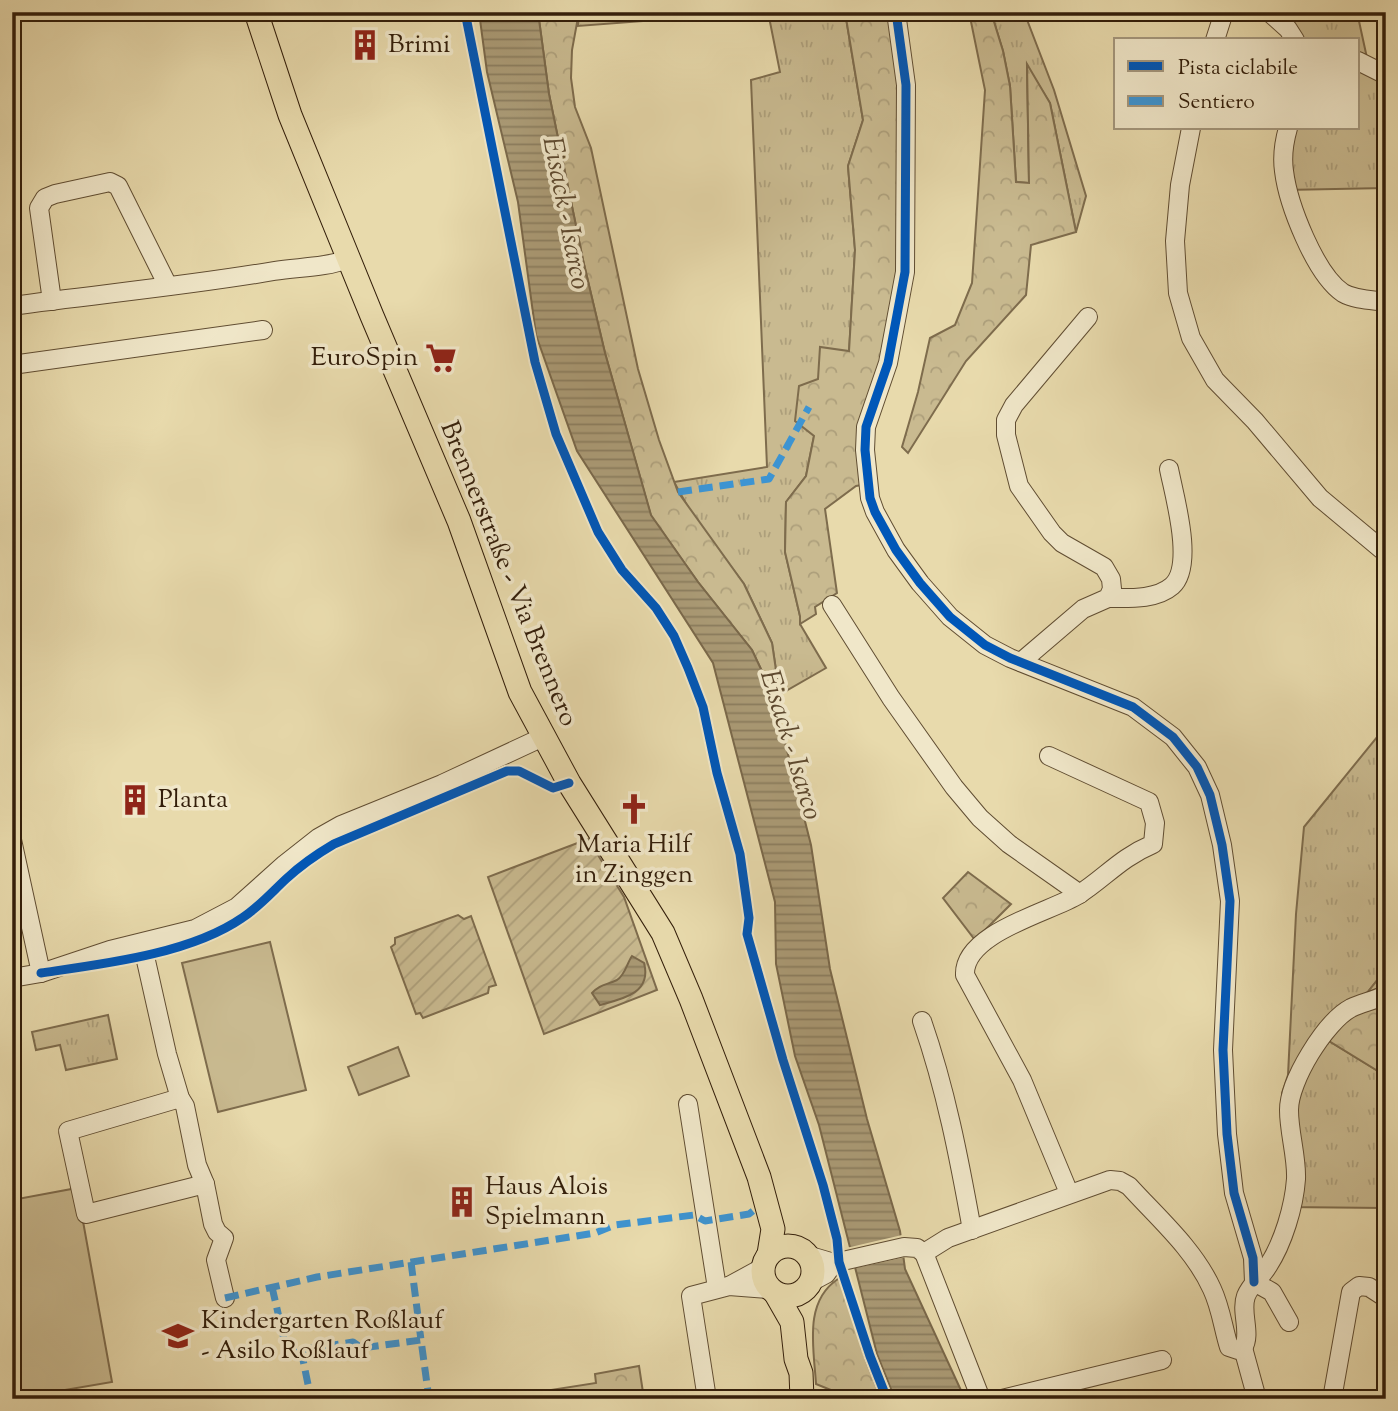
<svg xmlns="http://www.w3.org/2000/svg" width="1398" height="1411" font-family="'Sorts Mill Goudy',serif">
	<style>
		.grass { fill: url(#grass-tufts); stroke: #7e6c4d; stroke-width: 2 }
		.forest { fill: url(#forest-crowns); stroke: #7e6c4d; stroke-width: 2 }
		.garden { fill: url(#garden-furrows); stroke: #7e6c4d; stroke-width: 2 }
		.pitch { fill: #c9ba90; stroke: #7e6c4d; stroke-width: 2 }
		.water { fill: url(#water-rules); stroke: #7a684a; stroke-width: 2 }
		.pier { fill: #e8daac }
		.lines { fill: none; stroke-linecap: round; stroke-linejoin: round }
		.minor-casing { stroke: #604d32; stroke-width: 20 }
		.major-casing { stroke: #331e0a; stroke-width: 25 }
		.minor { stroke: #f0e7c9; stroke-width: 18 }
		.major { stroke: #e8daac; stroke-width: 23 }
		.quiet { stroke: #3d94d2; stroke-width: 7; stroke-dasharray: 14 7; stroke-linecap: butt }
		.cycleway-casing { stroke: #f0e7c9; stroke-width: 13 }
		.cycleway { stroke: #0057b8; stroke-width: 9 }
		.labels { text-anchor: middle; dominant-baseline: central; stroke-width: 7; stroke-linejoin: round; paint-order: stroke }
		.poi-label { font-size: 26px; fill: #331e0a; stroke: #f0e7c9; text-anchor: start }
		.street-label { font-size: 26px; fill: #331e0a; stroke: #f0e7c9 }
		.water-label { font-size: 28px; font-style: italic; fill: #5d492f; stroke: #f0e7c9 }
	</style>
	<defs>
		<pattern id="grass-tufts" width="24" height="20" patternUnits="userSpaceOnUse" patternTransform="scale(1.75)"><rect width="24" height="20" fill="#c9ba90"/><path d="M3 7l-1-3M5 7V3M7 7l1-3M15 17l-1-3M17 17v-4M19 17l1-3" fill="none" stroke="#ad9f7b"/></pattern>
		<pattern id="forest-crowns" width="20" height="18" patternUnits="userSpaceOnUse" patternTransform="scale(1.75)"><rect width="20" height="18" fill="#c9ba90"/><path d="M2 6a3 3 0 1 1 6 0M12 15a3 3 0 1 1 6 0" fill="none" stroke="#ad9f7b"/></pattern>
		<pattern id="garden-furrows" width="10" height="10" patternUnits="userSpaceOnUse" patternTransform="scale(1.75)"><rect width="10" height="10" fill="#c9ba90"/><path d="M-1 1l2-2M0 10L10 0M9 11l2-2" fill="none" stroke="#ad9f7b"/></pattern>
		<pattern id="water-rules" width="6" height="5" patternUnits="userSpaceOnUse" patternTransform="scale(1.75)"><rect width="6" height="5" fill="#aa9a75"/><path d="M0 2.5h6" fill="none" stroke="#8b7d5e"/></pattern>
	</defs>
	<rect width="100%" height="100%" fill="#e8daac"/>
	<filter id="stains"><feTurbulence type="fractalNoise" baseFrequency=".00286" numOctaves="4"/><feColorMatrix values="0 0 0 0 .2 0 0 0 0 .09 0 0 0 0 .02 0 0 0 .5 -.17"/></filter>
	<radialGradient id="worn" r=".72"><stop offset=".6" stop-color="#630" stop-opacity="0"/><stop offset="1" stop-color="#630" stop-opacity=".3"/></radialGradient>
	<!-- grass -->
	<g class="grass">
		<path d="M579 12H762L578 26Z"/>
		<path d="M768 12H845L863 120 848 166 855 250 849 352 814 436 806 476 786 502 785 552 800 616V624L826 668 784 692 777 677 772 643 744 584 693 516 674 482 767 467 751 80 780 72Z"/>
		<path d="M991 12H1024L1054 90 1086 196 1076 232 1050 103 1027 66 1029 183 1016 182 1010 86 1003 51Z"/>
		<path d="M1284 12H1357L1367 58 1386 65V188L1285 190 1288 128H1358V40H1292Z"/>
		<path d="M1386 726V811L1380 846 1386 847V969L1329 1041 1386 1076 1384 1208 1286 1207 1289 1173 1282 1093 1288 1075 1296 914 1304 827Z"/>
		<path d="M108 1015 117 1059 66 1070 60 1045 36 1050 32 1032Z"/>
	</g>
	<!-- forest -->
	<g class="forest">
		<path d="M538 12H579L572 50 571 78 575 107 591 148 638 369 659 440 678 492 744 584 772 643 777 677 784 692 773 695 752 650 698 582 651 516 605 353 583 260 549 94Z"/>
		<path d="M845 12H896L905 272 866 427 868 484 856 486 825 509 837 593 815 607 816 614 800 624V616L785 552 786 502 806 476 814 436 795 421 799 386 818 379 820 347 849 351 855 250 848 166 863 120Z"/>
		<path d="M969 12H991L1003 51 1010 86 1016 182 1029 183 1027 64 1050 103 1076 232 1031 245 1026 295 966 361 908 453 902 447 918 392 930 338 955 325 972 283 985 90Z"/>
		<path d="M968 872 1011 904 975 940 943 898Z"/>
		<path d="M1386 969V1076L1329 1041Z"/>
		<path d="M838 1279 842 1281 866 1361 881 1399H853L816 1384C814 1349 803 1302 838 1279Z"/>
		<path d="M639 1366 644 1399H493L596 1383 595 1374Z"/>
	</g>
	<!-- garden -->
	<g class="garden">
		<path d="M588 839 624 897 657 990 544 1034 488 877Z"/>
		<path d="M458 915 464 919 471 916 496 985 489 987 488 993 423 1018 420 1013 416 1014 391 947 395 944V938Z"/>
	</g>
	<!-- pitch -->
	<g class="pitch">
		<path d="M270 942 306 1090 218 1112 182 963Z"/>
		<path d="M398 1047 409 1076 359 1095 348 1067Z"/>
		<path d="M77 1188 112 1382 12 1399V1200Z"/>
	</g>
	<!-- water -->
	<g class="water">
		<path d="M479 12H538L549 94 583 260 605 353 651 515 698 582 752 650 773 695 811 845 830 969 867 1119 900 1231 905 1269 965 1399H895L877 1354 819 1125 795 1056 776 964 775 902 713 663 577 451 536 335 518 202 487 72Z"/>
		<path d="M632 956 644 963C652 993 623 999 600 1005L592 993C600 984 607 985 617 980 625 975 627 963 632 956Z"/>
	</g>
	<!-- pier -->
	<path class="pier" d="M902 1235 906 1257 851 1269 846 1248Z"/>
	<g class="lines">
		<defs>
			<g id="minor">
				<path d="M896 12 906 85 905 272 888 363 866 427 865 450 870 498 875 512 896 550 920 583 950 617 985 645 1010 658 1133 707 1173 737 1197 767 1210 795 1222 845 1230 901 1223 1050 1227 1134 1234 1193 1253 1258 1254 1282"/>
				<path d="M1269 12 1288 29 1295 40"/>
				<path d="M1215 40 1224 12"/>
				<path d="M1358 61 1386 75"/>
				<path d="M1191 128 1180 185 1175 241 1178 293 1191 338 1215 380 1255 421 1320 498 1386 553"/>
				<path d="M1288 128C1284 142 1282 157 1284 171 1288 204 1315 274 1343 293 1355 300 1372 300 1386 302"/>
				<path d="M52 301 39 208 45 198 55 194 110 182 118 186 168 286"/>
				<path d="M12 306C99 294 187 286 274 271 299 267 324 268 348 259"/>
				<path d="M12 365 263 330"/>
				<path d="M1108 598C1128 598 1156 600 1172 586 1195 566 1174 495 1169 469"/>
				<path d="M832 605 891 698 954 787 980 818 1009 844 1080 894"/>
				<path d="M1021 662 1083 609 1108 598 1112 589 1111 579 1104 567 1062 543 1052 533 1019 486 1006 435V420L1014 405 1088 317"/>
				<path d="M1049 756 1149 802 1155 823 1153 844C1120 858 1106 877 1078 895 1050 912 963 933 965 975L1022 1080 1069 1193"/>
				<path d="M12 840 41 973"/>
				<path d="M142 943 167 1054 180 1098 185 1106 197 1165 205 1184 213 1224 217 1232 224 1238 216 1260 225 1298"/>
				<path d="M12 978 41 973 110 950 195 929 237 907 285 864 318 838 341 825 442 784 543 737"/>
				<path d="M922 1021C946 1090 959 1158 972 1230"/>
				<path d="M180 1098 68 1131 86 1214 205 1184"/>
				<path d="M688 1104 717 1288"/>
				<path d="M924 1253 948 1238 1110 1180 1120 1181 1129 1186C1158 1218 1194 1249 1212 1289 1221 1308 1223 1328 1229 1347L1238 1350 1243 1348"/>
				<path d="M924 1253 981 1399"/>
				<path d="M807 1255 834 1263 904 1247 917 1248 924 1253"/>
				<path d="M811 1282 826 1274 834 1263"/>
				<path d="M1254 1282 1272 1292 1289 1322"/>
				<path d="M729 1286 762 1268"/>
				<path d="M1243 1348C1252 1334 1240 1312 1246 1296 1251 1283 1262 1277 1268 1266 1283 1243 1294 1207 1296 1179 1297 1157 1289 1133 1289 1110 1289 1081 1325 1022 1351 1008 1363 1002 1375 1001 1386 994"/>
				<path d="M1243 1348 1257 1399"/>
				<path d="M707 1399 691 1296 729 1286 769 1289"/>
				<path d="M1002 1399 1162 1360"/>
				<path d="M1332 1399 1351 1292 1359 1286 1369 1287 1386 1298"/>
			</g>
			<g id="major">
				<path d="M256 12 290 115 372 316 459 521 520 692 569 783 663 933 691 999 759 1177 773 1229 769 1254"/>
				<circle cx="788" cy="1271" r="25"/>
				<path d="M776 1294 792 1322 796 1359 801 1373 802 1399"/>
			</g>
		</defs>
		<!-- minor casing -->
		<use href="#minor" class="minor-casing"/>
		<!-- major casing -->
		<use href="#major" class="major-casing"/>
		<!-- minor -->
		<use href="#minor" class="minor"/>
		<!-- major -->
		<use href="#major" class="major"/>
		<!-- quiet -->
		<g class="quiet">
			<path d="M678 492 769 479 809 407"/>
			<path d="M411 1262 421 1340"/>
			<path d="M272 1287 287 1352 353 1342 362 1348 421 1340 429 1399"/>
			<path d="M225 1298 317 1277 595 1233 615 1225 694 1215 705 1221 749 1214 758 1207"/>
			<path d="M301 1350 311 1399"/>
			<path d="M314 1399 339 1394 346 1399"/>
		</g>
		<defs>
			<g id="cycleway">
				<path d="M465 12 535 362 556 434 598 532 622 570 656 608 674 636 688 668 703 707 717 773 740 854 749 918 747 934 783 1060 823 1185 837 1239 839 1262 870 1356 887 1399"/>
				<path d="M896 12 906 85 905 272 888 363 866 427 865 450 870 498 875 512 896 550 920 583 950 617 985 645 1010 658 1133 707 1173 737 1197 767 1210 795 1222 845 1230 901 1223 1050 1227 1134 1234 1193 1253 1258 1254 1282"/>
				<path d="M41 973C103 964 190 954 242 918 259 907 272 892 286 879 301 865 317 854 334 844L507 771H519L553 788 569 783"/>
			</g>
		</defs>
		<!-- cycleway casing -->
		<use href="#cycleway" class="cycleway-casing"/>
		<!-- cycleway -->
		<use href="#cycleway" class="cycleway"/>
	</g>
	<!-- icons -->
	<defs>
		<symbol id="building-bare" viewBox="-9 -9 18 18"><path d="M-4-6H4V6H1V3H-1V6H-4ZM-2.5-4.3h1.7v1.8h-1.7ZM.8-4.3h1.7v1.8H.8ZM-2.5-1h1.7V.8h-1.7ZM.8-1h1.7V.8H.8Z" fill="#8f2418" stroke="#f0e7c9" stroke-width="2.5" paint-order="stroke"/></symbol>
		<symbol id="supermarket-bare" viewBox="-9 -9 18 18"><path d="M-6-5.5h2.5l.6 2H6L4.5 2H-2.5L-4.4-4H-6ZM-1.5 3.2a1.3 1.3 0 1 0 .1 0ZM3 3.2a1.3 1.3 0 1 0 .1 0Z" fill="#8f2418" stroke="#f0e7c9" stroke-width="2.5" paint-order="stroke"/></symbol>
		<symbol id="church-bare" viewBox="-9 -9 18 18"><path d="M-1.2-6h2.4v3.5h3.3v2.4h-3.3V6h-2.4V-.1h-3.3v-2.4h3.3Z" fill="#8f2418" stroke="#f0e7c9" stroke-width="2.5" paint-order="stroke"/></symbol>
		<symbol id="school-bare" viewBox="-9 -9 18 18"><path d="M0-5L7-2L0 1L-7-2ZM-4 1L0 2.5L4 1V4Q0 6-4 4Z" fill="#8f2418" stroke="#f0e7c9" stroke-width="2.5" paint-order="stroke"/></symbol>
	</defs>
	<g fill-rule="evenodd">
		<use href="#building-bare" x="343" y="23" width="44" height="44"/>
		<use href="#supermarket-bare" x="419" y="336" width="44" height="44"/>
		<use href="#building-bare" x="113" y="778" width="44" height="44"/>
		<use href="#church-bare" x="612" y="787" width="44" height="44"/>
		<use href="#building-bare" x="440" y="1180" width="44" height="44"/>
		<use href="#school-bare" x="156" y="1314" width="44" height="44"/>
	</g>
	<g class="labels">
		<!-- poi labels -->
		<g class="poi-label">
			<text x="388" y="45">Brimi</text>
			<text x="418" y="358" text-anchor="end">EuroSpin</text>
			<text x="158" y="800">Planta</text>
			<text x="634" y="845" text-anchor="middle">Maria Hilf<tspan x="634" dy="30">in Zinggen</tspan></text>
			<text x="485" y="1187">Haus Alois<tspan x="485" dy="30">Spielmann</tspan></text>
			<text x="201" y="1321">Kindergarten Roßlauf<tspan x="201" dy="30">- Asilo Roßlauf</tspan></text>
		</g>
		<!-- street labels -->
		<g class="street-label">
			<text transform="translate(508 574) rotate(68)">Brennerstraße - Via Brennero</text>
		</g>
		<!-- water labels -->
		<g class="water-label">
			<text transform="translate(565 213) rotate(79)">Eisack - Isarco</text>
			<text transform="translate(790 745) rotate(73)">Eisack - Isarco</text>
		</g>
	</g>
	<!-- margin -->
	<rect width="1398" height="1411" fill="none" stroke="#e8daac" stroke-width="42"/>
	<rect x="14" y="14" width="1370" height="1383" fill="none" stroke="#331e0a" stroke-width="3.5"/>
	<rect x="21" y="21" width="1356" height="1369" fill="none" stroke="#331e0a" stroke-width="2"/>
	<!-- legend -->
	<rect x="1114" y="38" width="245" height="91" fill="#f0e7c9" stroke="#a4977d" stroke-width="2"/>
	<rect x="1128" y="61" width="35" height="10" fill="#0057b8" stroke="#a4977d" stroke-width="2"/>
	<text x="1178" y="74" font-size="21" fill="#331e0a">Pista ciclabile</text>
	<rect x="1128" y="96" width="35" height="10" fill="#3d94d2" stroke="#a4977d" stroke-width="2"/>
	<text x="1178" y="108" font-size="21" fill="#331e0a">Sentiero</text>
	<rect width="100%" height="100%" filter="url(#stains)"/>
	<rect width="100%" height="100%" fill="url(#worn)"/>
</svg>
